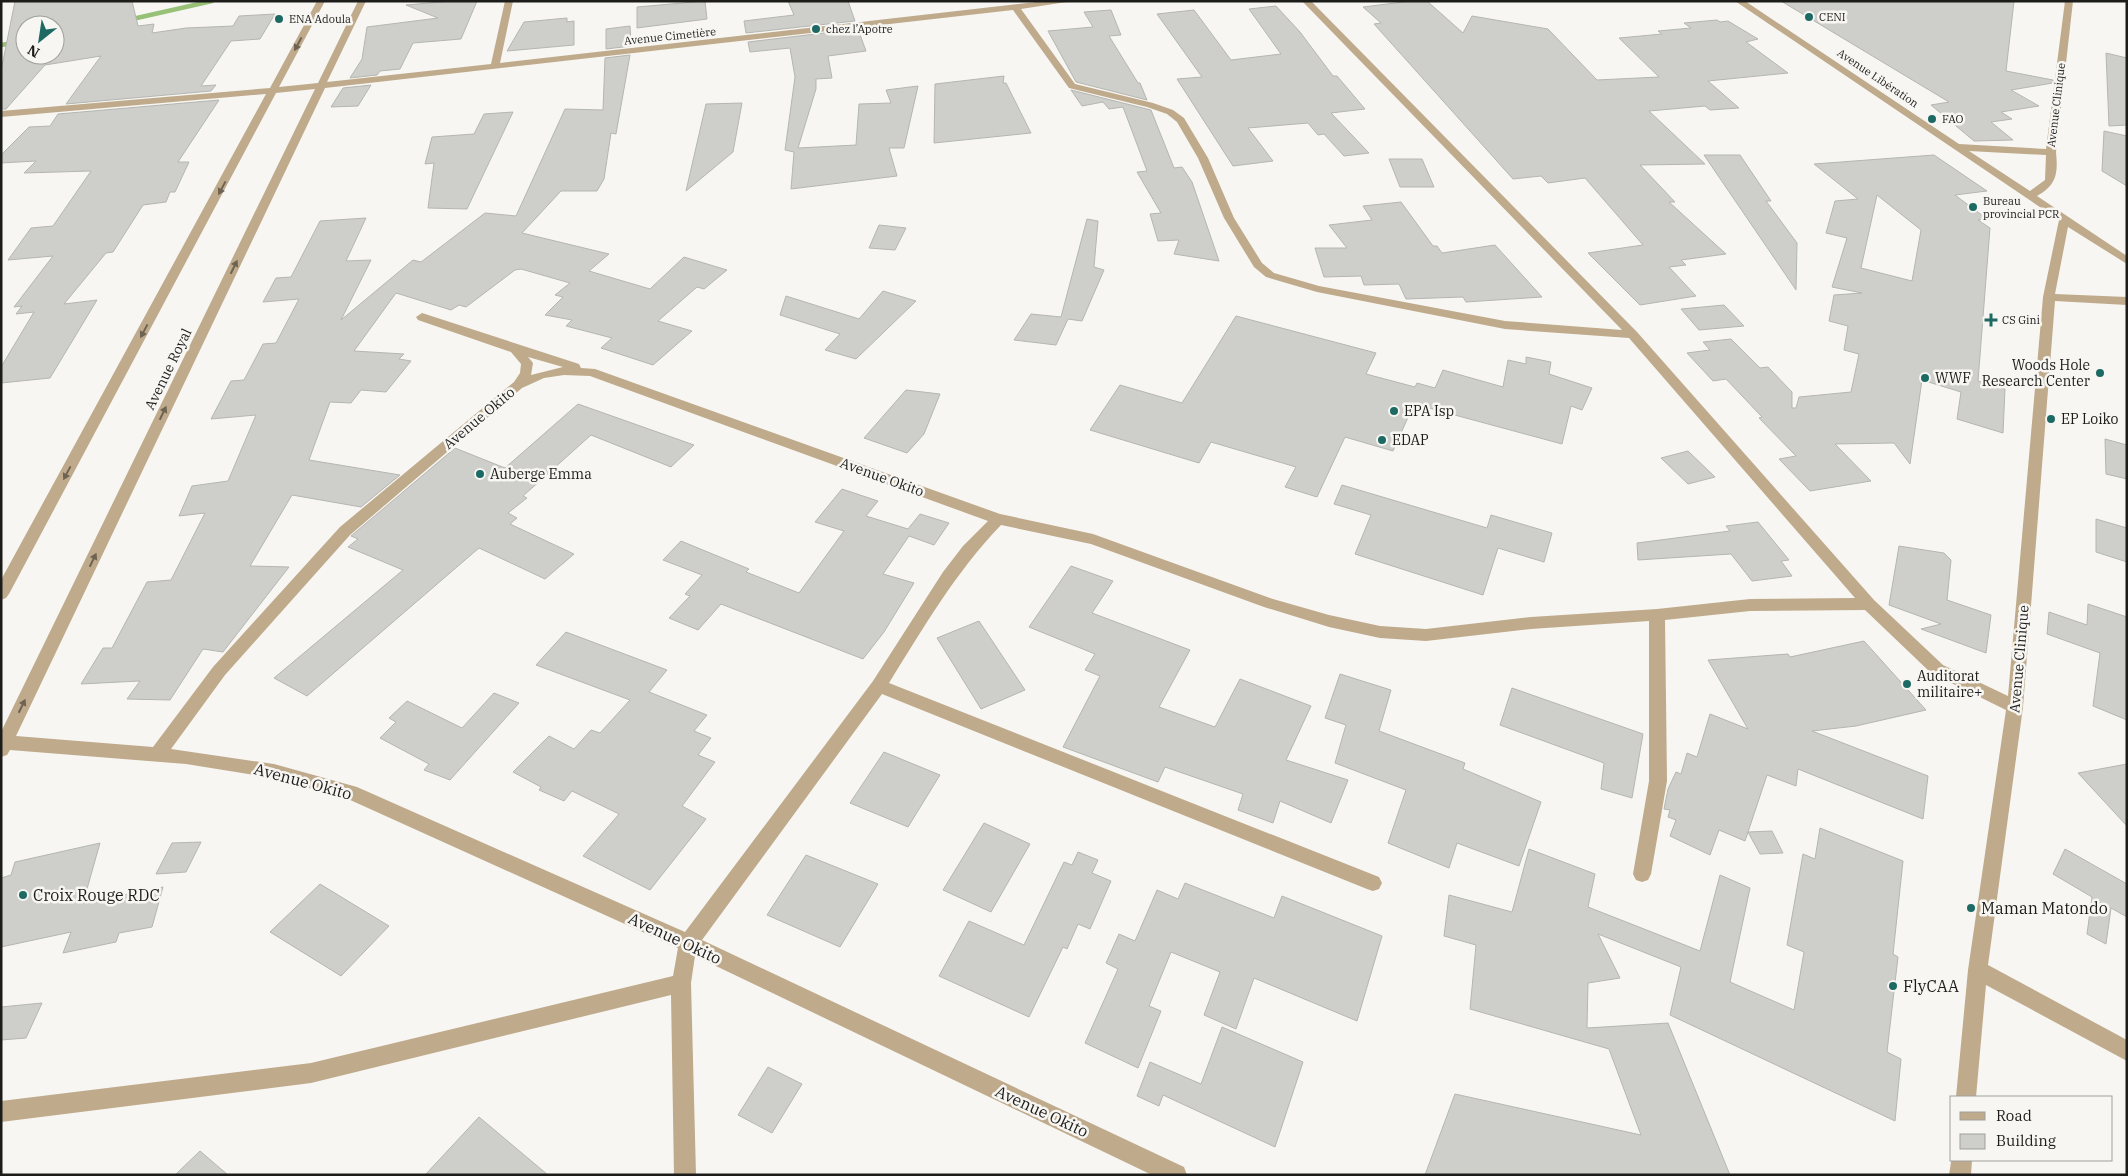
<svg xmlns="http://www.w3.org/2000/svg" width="2128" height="1176" font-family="'IBM Plex Serif',serif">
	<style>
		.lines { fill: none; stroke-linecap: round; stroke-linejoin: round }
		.stream { stroke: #96c177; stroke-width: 4.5 }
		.building { fill: #cececb; stroke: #b5b6b2; fill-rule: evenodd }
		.minor { fill: #bfaa8b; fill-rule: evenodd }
		.oneway { fill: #6e6353 }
		.poi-dot { fill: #1d6964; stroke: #f7f6f2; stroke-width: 2 }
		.labels { text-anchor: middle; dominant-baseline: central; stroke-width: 5; stroke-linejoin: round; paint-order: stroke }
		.far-poi-label { font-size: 11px; fill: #1c1c1b; stroke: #f7f6f2; text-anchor: start }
		.far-street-label { font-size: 11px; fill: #1c1c1b; stroke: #f7f6f2 }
		.poi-label { font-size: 14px; fill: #1c1c1b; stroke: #f7f6f2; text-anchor: start }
		.street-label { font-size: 14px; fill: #1c1c1b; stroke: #f7f6f2 }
		.near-street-label { font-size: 16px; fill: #1c1c1b; stroke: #f7f6f2 }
		.near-poi-label { font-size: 16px; fill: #1c1c1b; stroke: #f7f6f2; text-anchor: start }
	</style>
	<rect width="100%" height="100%" fill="#f7f6f2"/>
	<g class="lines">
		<!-- stream -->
		<g class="stream">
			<path d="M128 20 212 1"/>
			<path d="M1 45 25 41"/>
		</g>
	</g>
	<!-- building -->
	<g class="building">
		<path d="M15 1H132L138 26 154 24 152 33 186 28 233 26 239 16 275 14 260 39 231 41 201 86 216 85 211 91 66 104 101 56 45 65 6 109H1V71ZM25 25H55V55H25Z"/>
		<path d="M452 1H477L461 39 413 43 400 69 380 71 377 75 350 78 362 59 367 27 438 18 406 5Z"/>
		<path d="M705 1 707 19 637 28V7Z"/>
		<path d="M788 1H848L855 21 746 33 744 21 794 15Z"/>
		<path d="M1411 1H1427L1463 33 1472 16 1548 29 1597 80 1659 77 1619 38 1662 34 1658 31 1691 28 1684 23 1717 20 1720 22 1728 21 1758 39 1746 42 1788 73 1708 81 1739 108 1710 110 1705 106 1649 111 1705 164 1640 165 1675 202H1669L1726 254 1681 260 1686 265 1669 267 1696 296 1640 305 1588 253 1643 245 1585 178 1548 183 1541 176 1513 179 1374 24 1381 23 1363 7Z"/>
		<path d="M1781 1H2014L2006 71 2053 80V83L2011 90 2039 106 2001 112 2012 119 1991 122 2013 140 1974 141 1931 105 1949 102Z"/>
		<path d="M1276 6 1300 32 1333 76H1337L1365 109 1331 113 1369 153 1344 156 1324 134 1318 135 1308 123 1248 128 1273 161 1233 166 1177 79 1202 77 1157 14 1194 10 1231 60 1281 54 1249 9Z"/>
		<path d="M1111 10 1121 35 1109 36 1138 83H1140L1147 100 1076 82 1048 31 1093 27 1084 12Z"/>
		<path d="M567 18V22L574 21V45L507 51 524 22Z"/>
		<path d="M630 26 631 46 606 49V29Z"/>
		<path d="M858 29 866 51 828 56 832 78 816 79V89L798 148 856 145 859 104 891 103 886 90 918 86 904 148H889L897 176 791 189 794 152 785 150 795 77 790 48 750 52 748 42Z"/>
		<path d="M2106 53 2127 58V125L2109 126Z"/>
		<path d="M630 55 616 134 611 133 604 179 597 191H561L522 233 609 254 589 271 650 289 684 257 727 270 704 289 697 287 658 321 692 331 653 365 601 348 612 338 566 326 572 320 545 315 563 297 555 295 570 283 521 269 515 270 466 307 459 305 451 310 396 293 354 351 404 354 399 359 411 361 386 392 361 390 351 403 330 402 309 460 400 475 361 507 292 495 250 566 289 567 223 652 203 649 170 700 127 699 140 681 81 684 103 648H112L147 582 171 580 205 513 179 516 192 486 228 481 256 415 211 419 231 381 244 380 263 344 276 343 299 299 263 302 276 278 291 277 320 221 366 218 346 261 371 260 341 320 413 260 421 262 485 213 516 216 565 109 603 110 605 58Z"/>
		<path d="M1004 76 1003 83H1006L1031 133 934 143 935 84Z"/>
		<path d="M371 85 358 106 331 107 343 88Z"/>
		<path d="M1071 90 1151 110 1174 168 1182 167 1192 182 1219 261 1174 254 1179 240 1158 241 1150 214 1161 213 1137 172 1147 171 1123 107 1109 109 1103 102 1082 106Z"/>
		<path d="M219 100 178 162H189L175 192H170L166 202 143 205 113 252 106 253 64 304 97 300 50 378 1 383V367L34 312 16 314 22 306 14 307 53 256 8 260 31 228 53 226 91 171 24 173 36 161 1 163V155L29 127 50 126 58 114Z"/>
		<path d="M742 103 733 152 686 191 706 104Z"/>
		<path d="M513 112 467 209 428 208 434 163 425 164 432 137 474 134 484 114Z"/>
		<path d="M2104 131 2127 136V186L2102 171Z"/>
		<path d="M1704 155H1740L1771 201H1766L1797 243 1796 290Z"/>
		<path d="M1934 155 1987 191 1955 195 1987 219 1978 220 1990 228 1978 381 2005 389 2003 433 1957 419 1961 392 1922 380 1910 464 1894 443 1835 444 1871 481 1810 491 1779 459 1796 456 1759 418 1762 417 1726 379 1713 381 1687 353 1710 350 1703 342 1731 339 1760 368 1768 367 1792 392V408H1796L1799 397 1851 392 1859 354 1844 350 1848 326 1829 321 1834 295 1862 293 1832 287 1847 238 1826 233 1835 201 1858 199 1814 164ZM1877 195 1921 230 1912 281 1861 268Z"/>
		<path d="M1389 159H1422L1434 187H1400Z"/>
		<path d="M1401 202 1433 246H1437L1442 253 1495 245 1542 297 1466 302 1463 297 1406 299 1399 284 1364 285 1361 276 1324 277 1315 248H1347L1329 225 1372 220 1363 206Z"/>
		<path d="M1087 219 1098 221 1094 267 1104 270 1082 321 1068 319 1056 345 1014 340 1031 314 1061 317Z"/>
		<path d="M879 225 906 228 895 250 869 248Z"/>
		<path d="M883 291 916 301 856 359 825 350 840 334 780 315 786 296 859 319Z"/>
		<path d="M1724 305 1744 326 1699 330 1681 309Z"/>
		<path d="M1236 316 1376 353 1366 374 1415 387 1417 383 1435 388 1443 370 1503 387 1508 360 1526 364V357L1551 362 1549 374 1592 388 1582 410 1571 406 1562 444 1414 404 1393 451 1345 437 1317 497 1285 487 1296 467 1211 442 1199 463 1090 430 1120 385 1182 403Z"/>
		<path d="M906 390 940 394 924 434 907 453 864 438Z"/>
		<path d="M578 404 694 445 671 467 591 435 523 496 527 498 508 513 517 518 510 524 574 554 545 579 479 548 307 696 274 678 403 570 348 547 358 539 351 536 455 448 505 468Z"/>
		<path d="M2105 439 2127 445V479L2106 474Z"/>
		<path d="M1688 451 1715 477 1688 484 1661 458Z"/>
		<path d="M1342 485 1487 528 1491 515 1552 533 1544 562 1498 548 1483 595 1355 554 1371 515 1334 504Z"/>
		<path d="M842 489 878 501 866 516 908 529 920 514 949 523 934 545 909 536 883 574 914 583 884 632 863 659 721 604 698 630 669 618 690 596 685 594 702 575 663 560 681 541 749 569 746 572 799 593 844 531 815 522Z"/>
		<path d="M2096 519 2127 528V562L2096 552Z"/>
		<path d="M1758 522 1789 560 1781 561 1792 576 1752 581 1731 554 1638 560 1637 543 1730 531 1726 526Z"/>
		<path d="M1899 546 1944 553 1951 560 1947 600 1991 615 1986 653 1921 629 1941 624 1889 605Z"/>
		<path d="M1071 566 1113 581 1092 613 1190 650 1159 707 1215 727 1240 679 1311 706 1286 760 1348 780 1331 823 1280 801 1273 823 1238 810 1243 794 1165 767 1158 782 1063 747 1100 676 1085 670 1095 654 1029 627Z"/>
		<path d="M2088 604 2127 617V720L2093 706 2100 653 2047 634 2049 612 2087 625Z"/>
		<path d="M979 621 1025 690 981 709 937 638Z"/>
		<path d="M566 632 667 670 649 692 707 715 694 731 711 738 698 755 715 762 682 806 706 819 650 890 583 856 619 814 572 791 564 801 539 790 541 787 513 772 549 736 574 749 591 730 600 733 630 700 536 665Z"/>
		<path d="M1864 641 1926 710 1856 726 1812 731 1928 776 1923 819 1798 769 1796 786 1767 775 1745 841 1719 830 1710 855 1670 836 1676 820 1668 817 1670 810 1664 809 1668 789 1676 772 1681 774 1687 753 1697 757 1710 714 1748 729 1708 660 1788 654 1790 657Z"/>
		<path d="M1340 674 1391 690 1379 731 1465 763 1463 769 1541 802 1519 866 1457 843 1449 868 1388 843 1406 790 1335 763 1346 725 1325 718Z"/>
		<path d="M1512 688 1643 734 1632 798 1601 789 1604 763 1500 725Z"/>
		<path d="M494 693 519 703 450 780 424 770 429 764 380 738 396 722 389 718 407 701 462 728Z"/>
		<path d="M884 752 940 775 908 827 850 803Z"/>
		<path d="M2127 764V826L2078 773Z"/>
		<path d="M984 823 1030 844 991 912 943 890Z"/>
		<path d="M1820 828 1903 861 1893 954 1898 957 1887 1052 1901 1059 1895 1121 1670 1015 1681 967 1598 934 1620 978 1588 983 1587 1028 1668 1023 1730 1175H1425L1455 1094 1641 1135 1609 1049 1470 1009 1476 945 1444 936 1449 895 1512 912 1529 849 1595 874 1588 907 1700 951 1720 875 1750 888 1730 982 1794 1010 1804 952 1787 945 1803 854 1815 859Z"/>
		<path d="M1772 831 1783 853 1760 854 1748 832Z"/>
		<path d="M201 842 186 872 156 874 172 843Z"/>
		<path d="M100 843 83 903 163 887 152 927 119 933 116 942 63 953 71 932 1 947V878L11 875 15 862Z"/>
		<path d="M2065 849 2127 884V917L2111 908 2106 944 2087 934 2092 897 2053 874Z"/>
		<path d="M1078 852 1098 860 1092 873 1111 881 1090 929 1078 924 1067 949 1063 947 1029 1017 939 976 969 921 1024 945 1064 862 1072 865Z"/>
		<path d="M806 855 878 884 840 947 767 915Z"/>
		<path d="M1185 883 1274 918 1282 896 1382 936 1357 1021 1254 978 1236 1029 1204 1015 1220 972 1171 952 1149 1006 1161 1011 1138 1068 1085 1043 1118 969 1106 963 1119 934 1135 941 1157 890 1178 899Z"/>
		<path d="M320 884 389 926 341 976 270 932Z"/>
		<path d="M42 1003 26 1038 1 1040V1007Z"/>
		<path d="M1222 1027 1303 1062 1275 1147 1163 1095 1159 1106 1137 1096 1150 1062 1201 1084Z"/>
		<path d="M768 1067 802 1084 772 1133 738 1115Z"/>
		<path d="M479 1117 548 1175H425Z"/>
		<path d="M200 1151 228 1175H175Z"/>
	</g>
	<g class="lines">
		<!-- minor -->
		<g class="minor">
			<path d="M317 1H325L279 87 318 83 358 1H366L327 82 491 64 505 1H513L500 63 1045 1H1073L1021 9 1075 84 1153 103 1173 110 1184 118 1208 158 1234 218 1262 263 1274 273 1319 286 1505 321 1622 330 1302 1H1311L1637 332 1874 600 1943 665 2008 696 2043 297 2059 220 1735 1H1745L1959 144 2046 149 2065 1H2073L2056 152C2058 173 2057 185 2037 196L2127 256V264L2068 227 2055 294 2127 297V305L2055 301 2023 707 1988 965 2127 1040V1061L1986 985 1976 1097H1956L1968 970 2006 710 1931 673 1865 610 1750 611 1665 620 1667 781 1651 874 1648 880 1642 882 1636 880 1633 874 1649 781V621L1531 629 1426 641 1380 638 1329 627 1264 607 1091 544 1001 525C955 573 924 627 889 683L1379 877 1382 883 1379 889 1373 891 1367 889 882 694 702 940 1184 1167 1187 1175H1152L695 956 691 983 696 1175H674L671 995 311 1083 1 1122V1101L311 1063 673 976 678 948 348 799 274 778 186 764 10 750 7 755 1 757V732L315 89 276 93 9 594 6 598 1 600V580L266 94 1 117V111L270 88ZM1013 10 1069 88 1147 107 1167 114 1177 122 1198 158 1224 218 1254 267 1266 277 1317 292 1505 329 1629 338 1855 598 1750 599 1657 609 1531 617 1426 629 1380 626 1329 615 1273 599 1093 534 1000 514 595 369 581 368 579 364 422 313 416 317 418 320 511 352 521 364 520 373 514 382 340 527 213 667 153 747 16 736 325 88ZM1969 151 2046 155 2045 180 2030 191ZM528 357 563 367 531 375 533 363ZM564 375 590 376 988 521 963 546 943 572 873 681 685 932 357 787 274 764 171 749 225 675 350 535 522 388 544 378Z"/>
			<path d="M1952 1156V1160H1972L1971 1175H1949Z"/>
		</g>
	</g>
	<!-- one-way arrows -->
	<defs><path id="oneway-solid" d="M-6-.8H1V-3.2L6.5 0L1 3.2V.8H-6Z" transform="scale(1.25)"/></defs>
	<g class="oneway">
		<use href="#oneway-solid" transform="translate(298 44) rotate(118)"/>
		<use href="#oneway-solid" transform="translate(222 188) rotate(118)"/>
		<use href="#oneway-solid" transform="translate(234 267) rotate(-64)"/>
		<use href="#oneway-solid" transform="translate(144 331) rotate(118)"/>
		<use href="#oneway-solid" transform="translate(163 413) rotate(-64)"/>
		<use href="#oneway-solid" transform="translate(67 473) rotate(118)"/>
		<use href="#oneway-solid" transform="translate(93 560) rotate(-64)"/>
		<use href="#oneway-solid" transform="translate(22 706) rotate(-64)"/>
	</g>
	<!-- markers -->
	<g class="poi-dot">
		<circle cx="1809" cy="17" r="5"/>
		<circle cx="279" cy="19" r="5"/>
		<circle cx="816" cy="29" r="5"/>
		<circle cx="1932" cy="119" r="5"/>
		<circle cx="1973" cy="207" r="5"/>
		<path d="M1988.5 312.5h5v5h5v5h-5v5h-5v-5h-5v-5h5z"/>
		<circle cx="2100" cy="373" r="5"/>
		<circle cx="1925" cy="378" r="5"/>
		<circle cx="1394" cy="411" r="5"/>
		<circle cx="2051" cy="419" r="5"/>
		<circle cx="1382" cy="440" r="5"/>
		<circle cx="480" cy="474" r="5"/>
		<circle cx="1907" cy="684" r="5"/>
		<circle cx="23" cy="895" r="5"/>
		<circle cx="1971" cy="908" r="5"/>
		<circle cx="1893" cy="986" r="5"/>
	</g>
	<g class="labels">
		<!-- far-poi labels -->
		<g class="far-poi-label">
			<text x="1819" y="17">CENI</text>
			<text x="289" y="19">ENA Adoula</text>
			<text x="826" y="29">chez l’Apotre</text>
			<text x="1942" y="119">FAO</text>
			<text x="1983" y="201">Bureau<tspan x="1983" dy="13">provincial PCR</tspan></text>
			<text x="2002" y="320">CS Gini</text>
		</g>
		<!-- far-street labels -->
		<g class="far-street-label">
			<text transform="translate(670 36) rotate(-6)">Avenue Cimetière</text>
			<text transform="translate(1878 78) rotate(34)">Avenue Libération</text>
			<text transform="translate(2056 105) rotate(-83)">Avenue Clinique</text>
		</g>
		<!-- poi labels -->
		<g class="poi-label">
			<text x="2090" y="365" text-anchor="end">Woods Hole<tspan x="2090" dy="16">Research Center</tspan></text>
			<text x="1935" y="378">WWF</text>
			<text x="1404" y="411">EPA Isp</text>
			<text x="2061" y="419">EP Loiko</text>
			<text x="1392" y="440">EDAP</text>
			<text x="490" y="474">Auberge Emma</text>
			<text x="1917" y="676">Auditorat<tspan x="1917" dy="16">militaire+</tspan></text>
		</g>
		<!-- street labels -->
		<g class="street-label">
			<text transform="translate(168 369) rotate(-64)">Avenue Royal</text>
			<text transform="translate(479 418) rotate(-40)">Avenue Okito</text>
			<text transform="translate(882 477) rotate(20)">Avenue Okito</text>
			<text transform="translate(2019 659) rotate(-85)">Avenue Clinique</text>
		</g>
		<!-- near-street labels -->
		<g class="near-street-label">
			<text transform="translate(303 781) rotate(15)">Avenue Okito</text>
			<text transform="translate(675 938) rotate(25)">Avenue Okito</text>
			<text transform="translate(1042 1111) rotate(25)">Avenue Okito</text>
		</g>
		<!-- near-poi labels -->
		<g class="near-poi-label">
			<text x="33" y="895">Croix Rouge RDC</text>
			<text x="1981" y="908">Maman Matondo</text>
			<text x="1903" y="986">FlyCAA</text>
		</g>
	</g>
	<!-- border -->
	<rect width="2128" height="1176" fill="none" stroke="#1c1c1b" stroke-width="5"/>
	<!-- legend -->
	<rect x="1950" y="1096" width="162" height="65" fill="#f7f6f2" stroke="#9f9f9c"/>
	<rect x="1960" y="1112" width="25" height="8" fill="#bfaa8b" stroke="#9f9f9c"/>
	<text x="1996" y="1121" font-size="15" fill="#1c1c1b">Road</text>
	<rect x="1960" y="1134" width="25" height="15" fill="#cececb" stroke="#9f9f9c"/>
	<text x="1996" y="1146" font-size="15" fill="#1c1c1b">Building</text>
	<!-- north arrow -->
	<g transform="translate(40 40) rotate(210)"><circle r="24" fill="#f7f6f2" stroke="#9f9f9c"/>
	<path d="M0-4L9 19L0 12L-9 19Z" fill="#1d6964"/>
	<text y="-8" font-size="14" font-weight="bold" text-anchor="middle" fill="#1c1c1b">N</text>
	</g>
</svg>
